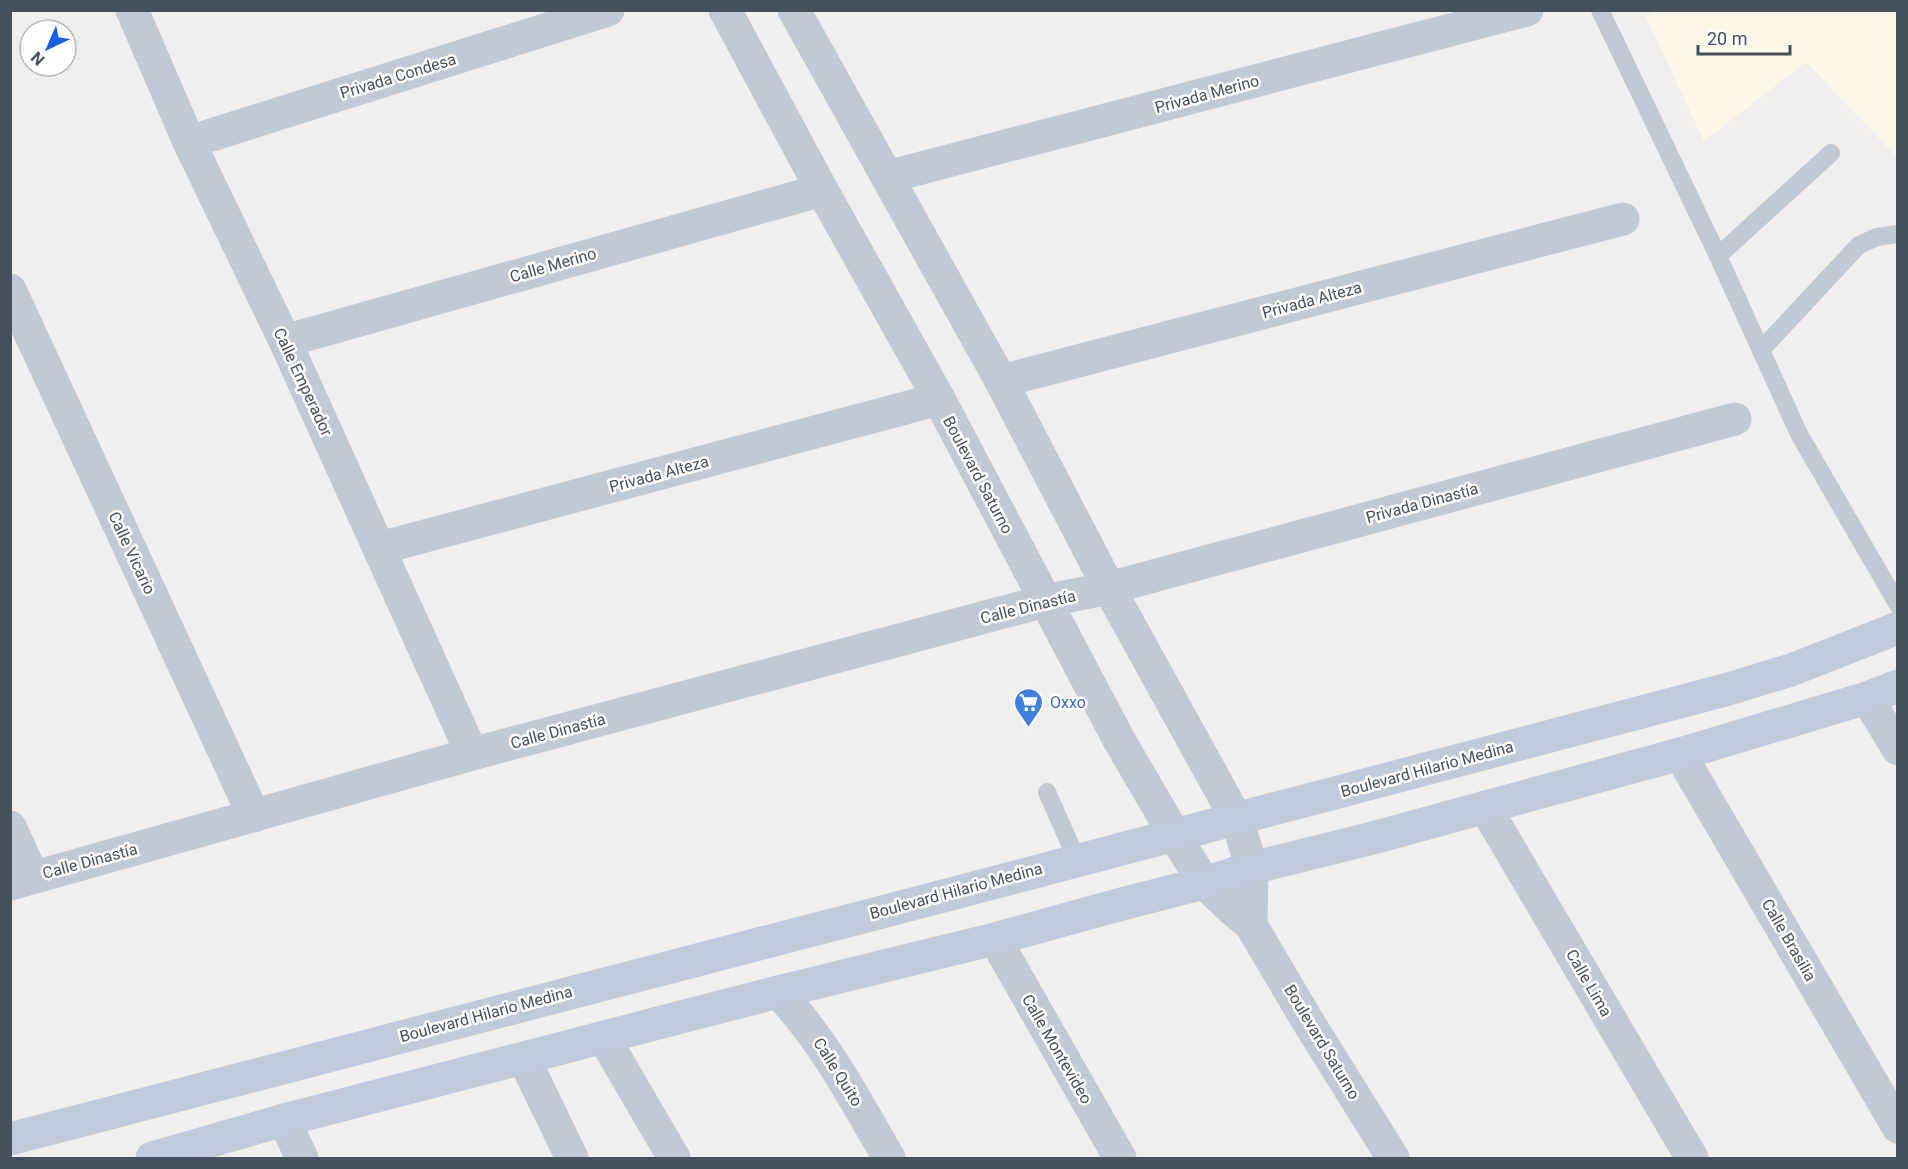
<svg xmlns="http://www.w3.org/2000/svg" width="1908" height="1169" font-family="Roboto,sans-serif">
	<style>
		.commercial { fill: #fcf7e7 }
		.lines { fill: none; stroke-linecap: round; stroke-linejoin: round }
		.service { stroke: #c1c9d4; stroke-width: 18 }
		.minor { stroke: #c1c9d4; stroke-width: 33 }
		.tertiary { stroke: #c1c9d4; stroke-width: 33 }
		.secondary { stroke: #c0cad8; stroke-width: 33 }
		.labels { text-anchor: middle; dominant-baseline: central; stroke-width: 5; stroke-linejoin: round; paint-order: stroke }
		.street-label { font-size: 16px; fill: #46505c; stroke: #fff }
		.shop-label { font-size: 16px; fill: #366cbe; stroke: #fff; text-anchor: start }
	</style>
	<rect width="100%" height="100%" fill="#f1eeee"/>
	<!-- commercial -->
	<path class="commercial" d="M1653 10 1897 11V157L1806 62 1704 141 1646 17Z"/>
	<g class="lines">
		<!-- service -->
		<g class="service">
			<path d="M1600 10 1718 256 1799 434 1898 605"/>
			<path d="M1718 256 1831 153"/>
			<path d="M1761 350 1859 245 1877 237 1898 234"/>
			<path d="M1047 792 1077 860"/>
		</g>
		<!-- minor -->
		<g class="minor">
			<path d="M132 10 189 142 285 341 472 754"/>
			<path d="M189 142 608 10"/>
			<path d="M887 177 1527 10"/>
			<path d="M10 290 254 816"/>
			<path d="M285 341 822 190"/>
			<path d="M1001 381 1623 219"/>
			<path d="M380 548 939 399"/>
			<path d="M1867 698 1898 749"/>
			<path d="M1680 754 1898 1127"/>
			<path d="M1485 807 1692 1158"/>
			<path d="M10 827 33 877"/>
			<path d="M10 884 472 754 1045 601 1109 588 1735 419"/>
			<path d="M995 939 1120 1158"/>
			<path d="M778 992C825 1041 855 1100 889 1158"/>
			<path d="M604 1038 674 1158"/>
			<path d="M524 1059 572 1158"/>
			<path d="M284 1120 302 1158"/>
		</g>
		<!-- tertiary -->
		<g class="tertiary">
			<path d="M725 10 822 190 939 399 1118 738 1175 836 1204 883 1232 909 1251 925 1307 1020 1393 1158"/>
			<path d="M794 10 1001 381 1109 588 1237 820 1252 868 1251 925"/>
		</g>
		<!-- secondary -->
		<g class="secondary">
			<path d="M10 1139C582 989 1154 843 1725 690L1791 670 1898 628"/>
			<path d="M152 1158 284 1120 778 992 995 939 1118 905 1204 883 1252 868 1369 839 1680 754 1867 698 1898 686"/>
		</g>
	</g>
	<!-- icons -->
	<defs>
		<symbol id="supermarket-pin" viewBox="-11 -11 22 30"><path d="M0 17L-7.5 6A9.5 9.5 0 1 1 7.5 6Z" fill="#3f7fe0" stroke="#fff"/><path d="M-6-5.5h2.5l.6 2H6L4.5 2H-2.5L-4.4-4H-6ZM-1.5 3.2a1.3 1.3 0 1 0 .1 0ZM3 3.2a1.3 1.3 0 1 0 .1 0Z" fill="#fff"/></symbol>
	</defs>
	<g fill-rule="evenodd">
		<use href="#supermarket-pin" x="1012" y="686" width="33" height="45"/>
	</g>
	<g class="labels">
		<!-- street labels -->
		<g class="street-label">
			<text transform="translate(398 76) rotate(-17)">Privada Condesa</text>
			<text transform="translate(1207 94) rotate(-15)">Privada Merino</text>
			<text transform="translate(553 265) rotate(-16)">Calle Merino</text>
			<text transform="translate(1312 300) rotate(-15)">Privada Alteza</text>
			<text transform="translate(303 382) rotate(65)">Calle Emperador</text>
			<text transform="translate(659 474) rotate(-15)">Privada Alteza</text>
			<text transform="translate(978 475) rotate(62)">Boulevard Saturno</text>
			<text transform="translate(1422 503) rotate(-15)">Privada Dinastía</text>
			<text transform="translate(132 553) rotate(65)">Calle Vicario</text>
			<text transform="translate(1028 607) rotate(-14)">Calle Dinastía</text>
			<text transform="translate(558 731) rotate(-15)">Calle Dinastía</text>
			<text transform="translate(1427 769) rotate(-15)">Boulevard Hilario Medina</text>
			<text transform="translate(90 861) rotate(-15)">Calle Dinastía</text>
			<text transform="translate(956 891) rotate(-15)">Boulevard Hilario Medina</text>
			<text transform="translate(1789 940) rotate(60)">Calle Brasilia</text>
			<text transform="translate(1589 983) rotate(60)">Calle Lima</text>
			<text transform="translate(486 1014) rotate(-15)">Boulevard Hilario Medina</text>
			<text transform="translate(1322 1042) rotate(59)">Boulevard Saturno</text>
			<text transform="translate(1057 1049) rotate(60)">Calle Montevideo</text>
			<text transform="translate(838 1072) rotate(58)">Calle Quito</text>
		</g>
		<!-- shop labels -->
		<g class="shop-label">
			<text x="1050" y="702">Oxxo</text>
		</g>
	</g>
	<!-- border -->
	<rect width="1908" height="1169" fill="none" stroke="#46505c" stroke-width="24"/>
	<!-- north arrow -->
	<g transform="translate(48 48) rotate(224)"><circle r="28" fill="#ffffff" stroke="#b5b9be" stroke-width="1.5"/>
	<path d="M0-4.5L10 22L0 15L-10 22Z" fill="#1560e4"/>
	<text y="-9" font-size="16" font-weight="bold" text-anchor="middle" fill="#46505c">N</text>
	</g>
	<!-- scale -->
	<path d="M1698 45v9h92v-9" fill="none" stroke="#46505c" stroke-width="3"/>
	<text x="1707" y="45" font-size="18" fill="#46505c" stroke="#ffffff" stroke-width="4.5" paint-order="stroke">20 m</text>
</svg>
